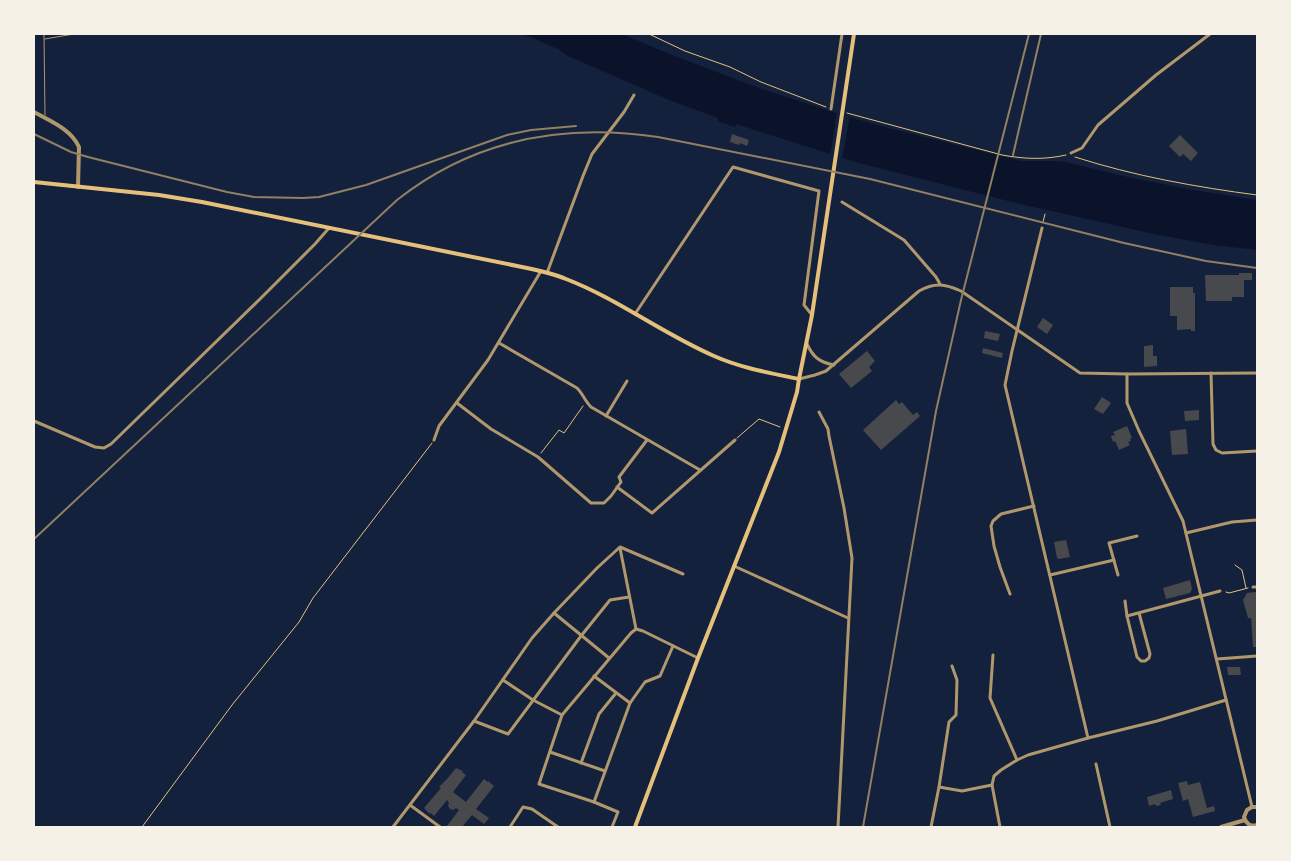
<svg xmlns="http://www.w3.org/2000/svg" width="1291" height="861" font-family="Raleway,sans-serif">
	<style>
		.water { fill: #0b132b }
		.pier { fill: #14213d }
		.building { fill: #48494c }
		.lines { fill: none; stroke-linecap: round; stroke-linejoin: round }
		.path { stroke: #e5c07b; stroke-width: 1 }
		.service { stroke: #b1986c; stroke-width: 1 }
		.minor { stroke: #b1986c; stroke-width: 3 }
		.tertiary { stroke: #b1986c; stroke-width: 4 }
		.secondary { stroke: #e5c07b; stroke-width: 4 }
		.rail { stroke: #918062; stroke-width: 2 }
	</style>
	<rect width="100%" height="100%" fill="#14213d"/>
	<!-- water -->
	<path class="water" d="M523 34H622L672 55 762 89 836 113 877 125 1021 161H1053L1066 162 1123 176 1193 190 1257 200V250L1213 245 1154 234 1012 202 855 162 736 124 735 127 717 121 718 118 669 100 568 56 558 49Z"/>
	<!-- pier -->
	<path class="pier" d="M837 111 850 115 842 160 830 157Z"/>
	<!-- building -->
	<g class="building">
		<path d="M732 134 749 140 747 146 740 143 739 145 730 142Z"/>
		<path d="M1180 135 1198 153 1191 161 1183 154 1180 157 1169 146Z"/>
		<path d="M1239 273H1252V280H1244V297H1232V301H1206L1205 275H1239Z"/>
		<path d="M1170 287H1193V293H1195V331H1191V329L1177 330V316H1170Z"/>
		<path d="M1043 318 1053 325 1047 334 1037 327Z"/>
		<path d="M985 331 1000 334 998 341 984 338Z"/>
		<path d="M1153 345V356H1157V366L1144 367V346Z"/>
		<path d="M983 348 1003 353 1002 358 982 353Z"/>
		<path d="M867 351 875 361 869 367 872 371 851 388 839 374Z"/>
		<path d="M1102 397 1111 403 1103 414 1094 409Z"/>
		<path d="M896 400 899 404 902 402 913 415 917 412 920 416 881 450 863 430Z"/>
		<path d="M1199 410V420L1185 421 1184 411Z"/>
		<path d="M1127 426 1132 438 1130 439 1131 441 1128 442 1130 445 1119 450 1115 441 1113 442 1111 436 1115 435 1113 432Z"/>
		<path d="M1186 429 1188 454 1172 455 1170 431Z"/>
		<path d="M1066 540 1070 557 1059 559 1057 558 1054 542Z"/>
		<path d="M1190 580 1192 589 1190 593 1166 599 1163 588Z"/>
		<path d="M1255 592 1257 593V647H1253L1251 618H1248L1243 600 1247 593Z"/>
		<path d="M1227 667H1240L1241 675H1228Z"/>
		<path d="M456 768 463 771 462 772 466 775 453 792 466 802 484 779 488 782V781L494 786 476 809 489 818 484 824 472 815 462 827H449L447 826 459 810 456 808 453 810 450 809 448 806 449 803 447 800 434 816 431 813 430 814 424 808 441 788 439 787 447 779Z"/>
		<path d="M1187 781 1188 785 1200 782 1207 808 1214 806 1215 811 1193 817 1188 799 1183 801 1178 783Z"/>
		<path d="M1171 790 1173 799 1160 803 1161 805 1156 806 1155 804 1149 806 1147 797Z"/>
	</g>
	<g class="lines">
		<!-- path -->
		<g class="path">
			<path d="M649 34 685 51 730 67 761 82 826 107"/>
			<path d="M847 113 1002 155C1024 159 1044 160 1066 155"/>
			<path d="M1075 157C1134 176 1196 187 1257 195"/>
			<path d="M1043 222 1045 214"/>
			<path d="M737 438 759 419 780 427"/>
			<path d="M541 453 559 430 564 433 583 406"/>
			<path d="M1235 565 1242 570 1246 588"/>
			<path d="M1226 592 1229 593 1248 588"/>
			<path d="M142 827 232 705 299 622 313 598 432 443"/>
		</g>
		<!-- service -->
		<g class="service">
			<path d="M44 34 45 115"/>
			<path d="M45 39 74 34"/>
		</g>
		<!-- minor -->
		<g class="minor">
			<path d="M831 109 842 34"/>
			<path d="M1071 153 1082 148 1098 125 1156 75 1210 34"/>
			<path d="M842 202 904 240 936 277 940 284"/>
			<path d="M1042 228 1012 351 1005 385 1088 738"/>
			<path d="M547 273 583 176 592 154 624 112 634 95"/>
			<path d="M635 314 733 167 819 191 804 305 812 315"/>
			<path d="M499 343 577 388C583 394 585 401 591 407L700 470"/>
			<path d="M807 344C813 357 819 362 834 365"/>
			<path d="M1211 373 1213 444 1216 450 1222 453 1257 451"/>
			<path d="M1127 374V403L1139 431 1183 521 1252 807"/>
			<path d="M799 379 815 375 826 371 919 291C935 282 945 284 961 291L1080 373 1127 374 1257 373"/>
			<path d="M457 403 491 429 538 457 591 503H604L611 496 621 482 619 477 647 440"/>
			<path d="M819 412 828 429 829 436 844 508 852 558 838 827"/>
			<path d="M606 416 627 381"/>
			<path d="M34 421 95 447 104 448 111 444 262 297 315 244 329 228"/>
			<path d="M434 440 439 426 488 360 541 271"/>
			<path d="M617 487 652 513 735 440"/>
			<path d="M1186 533 1232 522 1257 520"/>
			<path d="M620 548 636 629"/>
			<path d="M734 566 848 618"/>
			<path d="M1050 575 1114 560"/>
			<path d="M1118 575 1109 543 1137 536"/>
			<path d="M1253 587H1257"/>
			<path d="M1010 594 1000 567 994 546 991 526 993 521 1001 514 1034 506"/>
			<path d="M1125 601 1127 616"/>
			<path d="M554 613 609 658"/>
			<path d="M1139 613 1150 654 1149 658 1145 661H1141L1137 657 1127 616 1220 591"/>
			<path d="M993 655 990 698 1017 760"/>
			<path d="M1217 659 1257 656"/>
			<path d="M503 680 533 700 562 715"/>
			<path d="M630 703 645 682 660 676 673 646"/>
			<path d="M474 721 508 734 581 636 610 600 629 597"/>
			<path d="M550 752 605 771"/>
			<path d="M581 763 599 714 616 693"/>
			<path d="M1096 764 1110 827"/>
			<path d="M939 787 962 791 992 785"/>
			<path d="M594 802 630 703 594 676"/>
			<path d="M410 805 440 827"/>
			<path d="M393 827 474 721 532 638 554 613 597 568 620 547 683 574"/>
			<path d="M510 827 523 807 532 809 558 827"/>
			<path d="M612 827 618 812 594 802 539 784 562 715 631 633 636 629 643 631 698 658"/>
			<path d="M931 827 939 787 949 722 956 715 957 680 952 666"/>
			<path d="M1000 827 992 785 994 776 1001 770 1017 760 1028 755 1088 738 1157 721 1226 700"/>
		</g>
		<!-- tertiary -->
		<g class="tertiary">
			<path d="M34 112C50 121 71 129 79 147L78 187"/>
			<path d="M1257 807H1252L1247 810 1244 817C1246 824 1251 827 1257 825"/>
			<path d="M1221 827 1245 820"/>
		</g>
		<!-- secondary -->
		<g class="secondary">
			<path d="M34 182 159 195 202 202 522 267C537 270 552 273 566 279 618 299 663 334 714 356 741 368 770 373 799 379"/>
			<path d="M635 827 698 658 779 452 797 392 799 379 812 315 854 34"/>
		</g>
		<!-- rail -->
		<g class="rail">
			<path d="M34 134 71 152 88 157 227 192 254 197 303 198 319 197 366 185 507 135 531 130 576 126"/>
			<path d="M1013 155 1041 34"/>
			<path d="M34 539 397 200C473 140 563 123 658 137L870 179 1124 243 1206 261 1257 268"/>
			<path d="M863 827 936 411 961 300 1029 34"/>
		</g>
	</g>
	<!-- border -->
	<rect width="1291" height="861" fill="none" stroke="#f6f1e7" stroke-width="70"/>
</svg>
